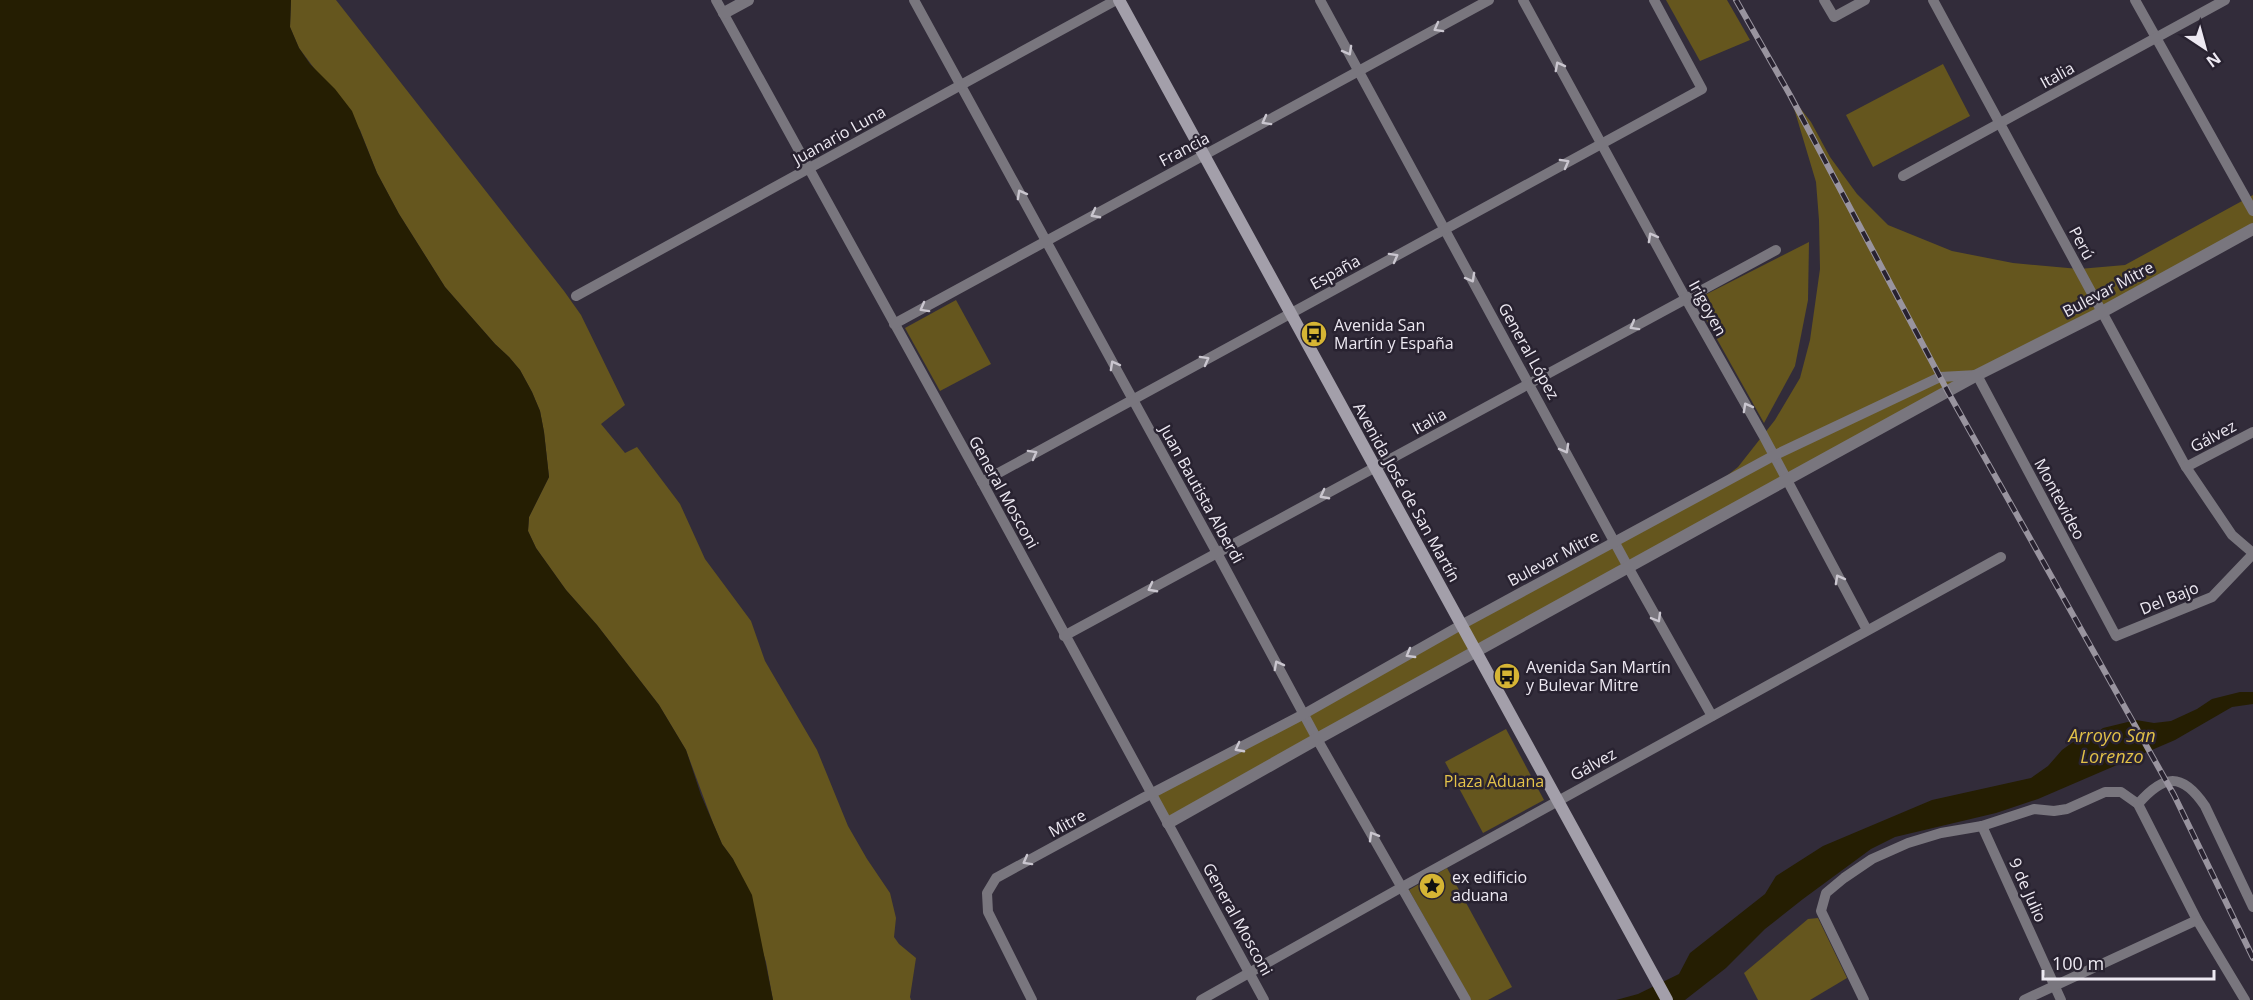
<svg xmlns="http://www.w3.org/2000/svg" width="2253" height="1000" font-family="'Open Sans',sans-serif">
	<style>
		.green { fill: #65561e }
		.water { fill: #251e02 }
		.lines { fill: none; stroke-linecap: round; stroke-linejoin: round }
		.minor { stroke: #79767e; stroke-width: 10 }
		.tertiary { stroke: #79767e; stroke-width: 12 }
		.secondary { stroke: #a39faa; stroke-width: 12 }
		.rail-casing { stroke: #99949f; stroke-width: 6 }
		.rail { stroke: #282230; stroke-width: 4; stroke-dasharray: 11; stroke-linecap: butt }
		.oneway { stroke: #cac6cf }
		.labels { text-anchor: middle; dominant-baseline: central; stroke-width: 5; stroke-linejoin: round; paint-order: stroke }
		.street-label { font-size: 16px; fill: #ede9f2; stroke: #282230 }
		.poi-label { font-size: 16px; fill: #ede9f2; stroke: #282230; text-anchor: start }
		.park-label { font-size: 16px; fill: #e4c34a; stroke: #282230 }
		.water-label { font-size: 18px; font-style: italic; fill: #e2c148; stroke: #282230 }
	</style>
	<rect width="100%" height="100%" fill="#322c3a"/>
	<!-- green -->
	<g class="green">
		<path d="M291 0H336L564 291 581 315 625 405 601 424 625 453 637 447 680 504 705 559 751 621 765 661 817 750 848 826 867 859 890 893 896 918 894 937 899 944 916 958 910 997 911 1000H773L766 962 733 859 722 844 713 823 686 750 659 705 597 625 566 590 536 548 528 531 529 517 549 477 544 432 540 411 532 392 520 370 509 357 495 344 445 287 399 214 377 173 360 130 299 48 290 27Z"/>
		<path d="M1666 0H1727L1750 40 1700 61Z"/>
		<path d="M1943 64 1970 116 1873 167 1846 115Z"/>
		<path d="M1790 95 1811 122 1830 157 1857 194 1888 225 1952 251 2013 263 2079 269 2125 265 2253 195V229L1168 823 1153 794 1709 490 1738 467 1775 420 1800 378 1810 340 1820 269 1819 220 1816 182Z"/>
		<path d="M1809 242 1808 300 1795 366 1764 423 1695 300Z"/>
		<path d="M956 300 991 364 940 391 905 328Z"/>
		<path d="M1506 729 1544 800 1483 833 1445 762Z"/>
		<path d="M1447 868 1512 987 1488 1000H1471L1409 890Z"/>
		<path d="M1818 918 1847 978 1810 1000H1758L1744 973 1808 919Z"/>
	</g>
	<!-- water -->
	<g class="water">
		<path d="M0 0H291L290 27 299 48 310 64 335 89 352 111 377 173 399 214 445 287 495 344 509 357 520 370 532 392 540 411 544 432 549 477 529 517 528 531 536 548 566 590 597 625 659 705 686 750 701 795 722 844 733 859 752 895 773 1000H0Z"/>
		<path d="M2240 692H2253V704L2232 707 2175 740 2038 799 1996 813 1895 837 1871 849 1803 899 1765 929 1726 968 1685 1000H1616L1638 994 1679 974 1690 953 1765 894 1776 876 1823 846 1932 800 2031 778 2048 766 2062 750 2073 742 2090 738 2103 728 2136 720 2154 723 2171 721 2197 709 2212 699Z"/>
	</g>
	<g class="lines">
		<!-- minor -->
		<g class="minor">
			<path d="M716 0 982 482 1264 1000"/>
			<path d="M914 0 1217 553 1317 739 1466 1000"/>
			<path d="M1320 0 1628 567 1712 716"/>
			<path d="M1523 0 1686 299 1763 435 1867 630"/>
			<path d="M1824 0 1834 17 1865 0"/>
			<path d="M1933 0 2186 467 2232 535 2253 553"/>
			<path d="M2135 0 2253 211"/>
			<path d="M1903 176 2225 0"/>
			<path d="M576 296 1116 0"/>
			<path d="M894 324 1489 0"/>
			<path d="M2186 467 2253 432"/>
			<path d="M982 482 1702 89 1654 0"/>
			<path d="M1064 636 1776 250"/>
			<path d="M2138 804C2164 774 2182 772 2205 806L2253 907"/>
			<path d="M1982 826 2061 1000"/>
			<path d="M1032 1000 988 912 987 893 996 878 1143 798 1304 714 1461 625 1773 456 1940 377 1977 375 2116 636 2212 597 2253 554"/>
			<path d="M1201 1000 1402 887 2001 557"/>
			<path d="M1864 1000 1821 911 1826 893 1844 878 1872 859 1908 843 1941 833 1982 826 2034 809 2054 811 2067 809 2105 792H2121L2138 804 2197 920 2245 1000"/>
			<path d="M2024 1000 2197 920"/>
		</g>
		<!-- tertiary -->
		<g class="tertiary">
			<path d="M724 13 748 0"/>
			<path d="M1168 823 1317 739 1786 480 1977 375 2102 312 2253 229"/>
		</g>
		<!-- secondary -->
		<path class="secondary" d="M1119 0 1667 1000"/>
		<defs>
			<path id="rail" d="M1736 0 1790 95 1948 392 2174 795 2253 958"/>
		</defs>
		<!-- rail casing -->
		<use href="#rail" class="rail-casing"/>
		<!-- rail -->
		<use href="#rail" class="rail"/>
	</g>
	<!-- one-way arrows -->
	<defs><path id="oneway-chevron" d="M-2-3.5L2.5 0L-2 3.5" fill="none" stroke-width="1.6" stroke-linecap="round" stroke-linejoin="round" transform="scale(1.5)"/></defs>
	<g class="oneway">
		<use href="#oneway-chevron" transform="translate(1438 28) rotate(151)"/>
		<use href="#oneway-chevron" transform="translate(1348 51) rotate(61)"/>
		<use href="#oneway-chevron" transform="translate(1559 66) rotate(-118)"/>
		<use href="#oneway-chevron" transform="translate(1266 121) rotate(151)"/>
		<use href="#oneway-chevron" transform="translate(1565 163) rotate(-29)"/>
		<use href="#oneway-chevron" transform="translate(1021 194) rotate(-119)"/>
		<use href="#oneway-chevron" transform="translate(1095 214) rotate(152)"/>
		<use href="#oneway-chevron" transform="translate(1652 237) rotate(-119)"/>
		<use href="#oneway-chevron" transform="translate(1394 257) rotate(-29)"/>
		<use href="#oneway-chevron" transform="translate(1471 278) rotate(61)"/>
		<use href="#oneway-chevron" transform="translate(924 308) rotate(151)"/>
		<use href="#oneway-chevron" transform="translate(1634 326) rotate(151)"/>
		<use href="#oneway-chevron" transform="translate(1205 360) rotate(-29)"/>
		<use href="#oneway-chevron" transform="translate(1114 365) rotate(-119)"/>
		<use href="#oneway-chevron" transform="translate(1747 407) rotate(-119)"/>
		<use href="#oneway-chevron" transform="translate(1565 449) rotate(61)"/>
		<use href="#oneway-chevron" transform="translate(1033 454) rotate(-29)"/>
		<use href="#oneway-chevron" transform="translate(1324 495) rotate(152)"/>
		<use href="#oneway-chevron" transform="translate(1839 579) rotate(-119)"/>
		<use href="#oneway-chevron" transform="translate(1152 588) rotate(152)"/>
		<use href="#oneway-chevron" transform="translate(1657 618) rotate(60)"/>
		<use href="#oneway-chevron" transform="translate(1410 654) rotate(150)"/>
		<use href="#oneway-chevron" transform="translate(1278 665) rotate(-118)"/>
		<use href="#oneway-chevron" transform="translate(1239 748) rotate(152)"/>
		<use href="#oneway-chevron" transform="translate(1373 836) rotate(-120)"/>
		<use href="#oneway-chevron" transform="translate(1027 861) rotate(151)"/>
	</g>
	<!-- icons -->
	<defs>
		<symbol id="bus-disc" viewBox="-11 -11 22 22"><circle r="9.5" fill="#d6b534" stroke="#282230"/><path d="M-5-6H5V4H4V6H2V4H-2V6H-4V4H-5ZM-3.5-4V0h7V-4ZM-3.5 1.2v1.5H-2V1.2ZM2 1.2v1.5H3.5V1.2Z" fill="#111"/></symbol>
		<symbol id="sight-disc" viewBox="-11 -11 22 22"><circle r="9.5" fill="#d6b534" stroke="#282230"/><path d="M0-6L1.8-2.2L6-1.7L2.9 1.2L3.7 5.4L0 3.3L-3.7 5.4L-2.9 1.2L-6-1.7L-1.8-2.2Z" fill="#111"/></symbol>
	</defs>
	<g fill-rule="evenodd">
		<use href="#bus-disc" x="1299" y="319" width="30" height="30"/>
		<use href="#bus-disc" x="1492" y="661" width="30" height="30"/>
		<use href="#sight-disc" x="1417" y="871" width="30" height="30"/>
	</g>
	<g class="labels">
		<!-- street labels -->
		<g class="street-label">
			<text transform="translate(2057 75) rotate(-29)">Italia</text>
			<text transform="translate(839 135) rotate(-29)">Juanario Luna</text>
			<text transform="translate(1184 149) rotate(-28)">Francia</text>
			<text transform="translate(2082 243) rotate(62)">Perú</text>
			<text transform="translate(1335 272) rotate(-29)">España</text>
			<text transform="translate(2108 289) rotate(-28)">Bulevar Mitre</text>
			<text transform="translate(1708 308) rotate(61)">Irigoyen</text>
			<text transform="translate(1529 351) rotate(61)">General López</text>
			<text transform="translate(1429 421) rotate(-29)">Italia</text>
			<text transform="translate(2213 436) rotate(-28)">Gálvez</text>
			<text transform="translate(1004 492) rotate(61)">General Mosconi</text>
			<text transform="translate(1407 492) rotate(61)">Avenida José de San Martín</text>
			<text transform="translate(1202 494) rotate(61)">Juan Bautista Alberdi</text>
			<text transform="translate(2060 499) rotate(62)">Montevideo</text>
			<text transform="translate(1553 558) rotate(-28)">Bulevar Mitre</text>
			<text transform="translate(2169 598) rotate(-22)">Del Bajo</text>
			<text transform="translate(1593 764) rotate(-29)">Gálvez</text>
			<text transform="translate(1067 823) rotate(-29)">Mitre</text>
			<text transform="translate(2028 890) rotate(66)">9 de Julio</text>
			<text transform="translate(1238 919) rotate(61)">General Mosconi</text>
		</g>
		<!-- poi labels -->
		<g class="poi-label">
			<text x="1334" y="325">Avenida San<tspan x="1334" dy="18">Martín y España</tspan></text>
			<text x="1526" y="667">Avenida San Martín<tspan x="1526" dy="18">y Bulevar Mitre</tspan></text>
			<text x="1452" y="877">ex edificio<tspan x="1452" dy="18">aduana</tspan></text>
		</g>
		<!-- park labels -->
		<g class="park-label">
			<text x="1494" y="781">Plaza Aduana</text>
		</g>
		<!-- water labels -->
		<g class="water-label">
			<text x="2112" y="735">Arroyo San<tspan x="2112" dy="21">Lorenzo</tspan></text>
		</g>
	</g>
	<!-- north arrow -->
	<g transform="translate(2205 48) rotate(144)" stroke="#282230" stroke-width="4.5" paint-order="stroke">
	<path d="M0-4.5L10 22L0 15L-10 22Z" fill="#ede9f2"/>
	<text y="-9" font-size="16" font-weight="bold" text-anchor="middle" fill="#ede9f2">N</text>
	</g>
	<!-- scale -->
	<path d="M2043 970v9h171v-9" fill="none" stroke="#ede9f2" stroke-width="3"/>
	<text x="2052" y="970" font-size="18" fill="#ede9f2" stroke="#282230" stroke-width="4.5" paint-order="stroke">100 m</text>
</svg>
